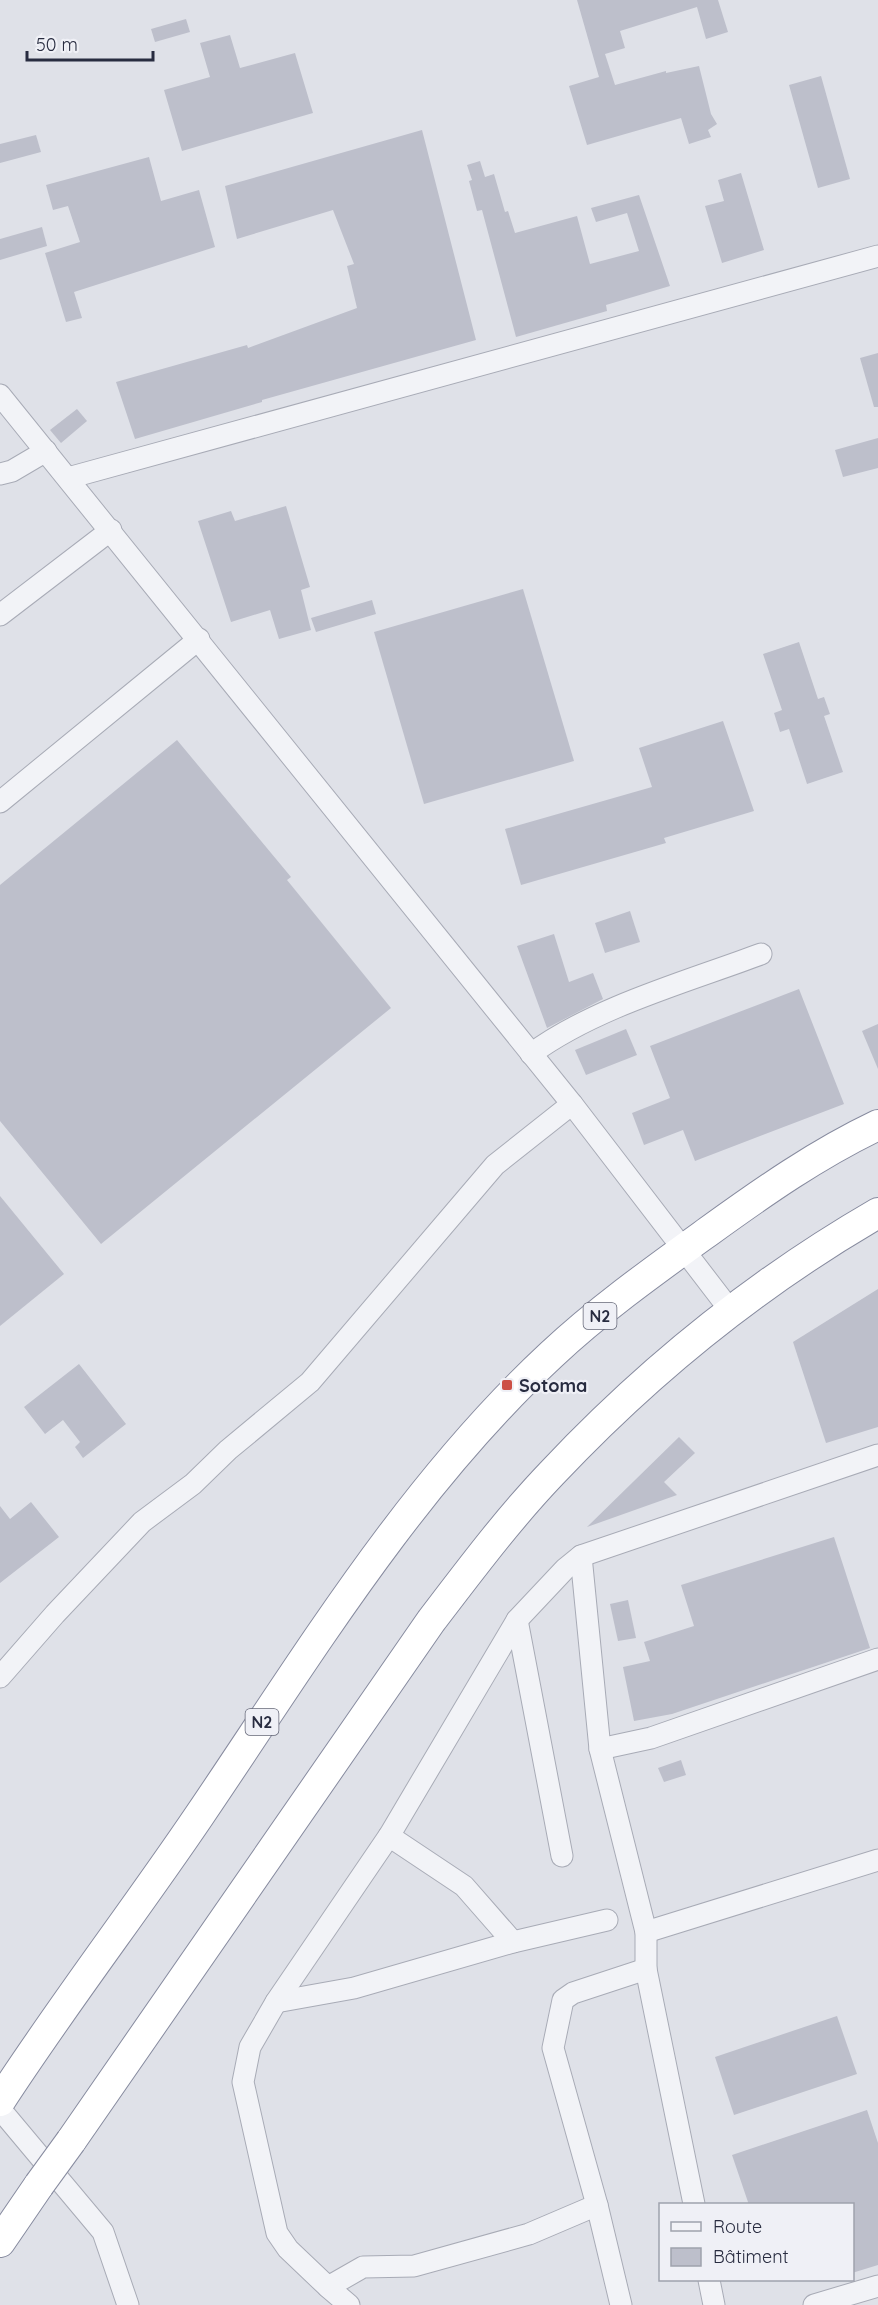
<svg xmlns="http://www.w3.org/2000/svg" width="878" height="2305" font-family="Quicksand,sans-serif">
	<style>
		.building { fill: #bdbfcb }
		.lines { fill: none; stroke-linecap: round; stroke-linejoin: round }
		.minor-casing { stroke: #a8abb6; stroke-width: 23 }
		.highway-casing { stroke: #878b9f; stroke-width: 32 }
		.minor { stroke: #f2f3f7; stroke-width: 21 }
		.highway { stroke: #fff; stroke-width: 30 }
		.highway-bridge-casing { stroke: #878b9f; stroke-width: 32; stroke-linecap: butt }
		.highway-bridge { stroke: #fff; stroke-width: 30 }
		.poi-dot { fill: #cc5046; stroke: #eff0f6; stroke-width: 2 }
		.labels { text-anchor: middle; dominant-baseline: central; stroke-width: 4.5; stroke-linejoin: round; paint-order: stroke }
		.shield { fill: #eff0f6; stroke: #646777; stroke-width: 1.5 }
		.shield-label { font-size: 16px; font-weight: bold; fill: #282c40 }
		.poi-label { font-size: 18px; font-weight: bold; fill: #282c40; stroke: #eff0f6; text-anchor: start }
	</style>
	<rect width="100%" height="100%" fill="#dfe1e8"/>
	<!-- building -->
	<g class="building">
		<path d="M577 0H718L728 32 706 39 697 7 620 31 625 48 605 54 615 85 666 71V73L699 66 711 114 717 124 708 130 711 137 689 144 681 118 587 145 569 86 599 77Z"/>
		<path d="M186 19 190 32 155 42 151 29Z"/>
		<path d="M230 35 240 68 295 53 313 113 182 151 164 90 210 77 200 43Z"/>
		<path d="M821 76 850 179 818 188 789 85Z"/>
		<path d="M422 130 476 340 262 400V402L135 439 116 382 247 345 248 348 357 308 347 266 354 264 333 210 237 239 225 186Z"/>
		<path d="M36 135 41 152 0 163V144Z"/>
		<path d="M149 157 161 201 199 190 215 247 74 292 82 318 66 322 45 253 80 242 68 206 53 210 46 185Z"/>
		<path d="M480 161 485 177 494 174 505 212 508 211 515 233 577 216 590 264 639 251 627 213 596 222 591 208 639 195 670 286 606 305 607 311 516 337 482 210 477 211 469 181 472 180 467 165Z"/>
		<path d="M741 173 764 250 722 263 705 206 724 201 718 180Z"/>
		<path d="M42 227 47 246 0 260V239Z"/>
		<path d="M878 353V407H874L860 358Z"/>
		<path d="M77 409 87 421 61 443 50 430Z"/>
		<path d="M878 438V468L843 477 835 450Z"/>
		<path d="M286 506 310 587 301 590 311 630 279 639 270 610 231 622 198 521 231 511 235 521Z"/>
		<path d="M523 589 574 761 424 804 374 632Z"/>
		<path d="M372 600 376 614 316 632 311 618Z"/>
		<path d="M799 642 818 699 824 697 830 714 824 716 843 772 807 784 789 729 780 732 774 713 782 710 763 654Z"/>
		<path d="M723 721 754 811 664 838 666 843 521 885 505 829 652 787 639 748Z"/>
		<path d="M177 740 291 877 287 880 391 1008 101 1244 0 1121V885Z"/>
		<path d="M630 911 640 942 605 953 595 923Z"/>
		<path d="M554 934 569 982 593 973 603 999 547 1028 517 946Z"/>
		<path d="M799 989 844 1104 695 1161 683 1130 644 1145 632 1113 670 1098 650 1046Z"/>
		<path d="M878 1024V1069L862 1031Z"/>
		<path d="M626 1029 637 1055 586 1075 575 1050Z"/>
		<path d="M0 1196 64 1274 0 1326Z"/>
		<path d="M878 1289V1427L826 1443 793 1342Z"/>
		<path d="M79 1364 126 1424 83 1458 75 1447 80 1442 63 1420 45 1434 24 1407Z"/>
		<path d="M679 1437 695 1453 664 1482 677 1495 587 1527Z"/>
		<path d="M31 1502 59 1537 0 1583V1506L10 1519Z"/>
		<path d="M834 1537 870 1648 672 1714 634 1721 623 1667 650 1661 644 1642 694 1626 681 1585Z"/>
		<path d="M628 1600 636 1638 618 1641 610 1604Z"/>
		<path d="M681 1760 686 1775 664 1782 658 1768Z"/>
		<path d="M837 2016 857 2074 734 2115 715 2057Z"/>
		<path d="M867 2110 878 2143V2265L852 2273V2205H749L732 2155Z"/>
	</g>
	<g class="lines">
		<defs>
			<g id="minor">
				<path d="M0 395 572 1104 730 1310"/>
				<path d="M0 474 12 471 46 451"/>
				<path d="M68 478 878 256"/>
				<path d="M0 615 111 530"/>
				<path d="M0 802 199 639"/>
				<path d="M531 1054C595 1007 686 982 761 954"/>
				<path d="M581 1556 600 1749 646 1932V1969L694 2204"/>
				<path d="M517 1620 562 1856"/>
				<path d="M0 1677 55 1614 142 1522 193 1484 228 1450 310 1382 495 1165 572 1104"/>
				<path d="M600 1749 651 1738 878 1659"/>
				<path d="M389 1836 464 1886 513 1942"/>
				<path d="M646 1932 878 1860"/>
				<path d="M276 2002 354 1988 513 1942 607 1920"/>
				<path d="M0 2109 103 2232 128 2305"/>
				<path d="M597 2205 529 2234 414 2266 363 2267 328 2287 288 2249 277 2233 243 2082 250 2047 276 2002 389 1836 517 1620 565 1569 581 1556 878 1455"/>
				<path d="M709 2280 714 2305"/>
				<path d="M328 2287 349 2305"/>
				<path d="M621 2305 597 2205 553 2048 563 2000 573 1993 646 1969"/>
				<path d="M814 2305 878 2286"/>
			</g>
			<g id="highway">
				<path d="M0 2101C63 2004 134 1912 199 1816 307 1657 409 1487 551 1355 599 1310 655 1270 709 1231 763 1192 817 1154 878 1125"/>
				<path d="M71 2141 431 1621C470 1570 508 1519 552 1473 648 1371 757 1283 878 1213"/>
				<path d="M0 2242 39 2185"/>
			</g>
		</defs>
		<!-- minor casing -->
		<use href="#minor" class="minor-casing"/>
		<!-- highway casing -->
		<use href="#highway" class="highway-casing"/>
		<!-- minor -->
		<use href="#minor" class="minor"/>
		<!-- highway -->
		<use href="#highway" class="highway"/>
		<defs>
			<path id="highway-bridge" d="M39 2185 71 2141"/>
		</defs>
		<!-- highway-bridge casing -->
		<use href="#highway-bridge" class="highway-bridge-casing"/>
		<!-- highway-bridge -->
		<use href="#highway-bridge" class="highway-bridge"/>
	</g>
	<!-- markers -->
	<rect class="poi-dot" x="501" y="1379" width="12" height="12" rx="3"/>
	<g class="labels">
		<!-- shield labels -->
		<g class="shield">
			<rect x="583.5" y="1303" width="33" height="26" rx="4.5"/>
			<rect x="245.5" y="1709" width="33" height="26" rx="4.5"/>
		</g>
		<g class="shield-label">
			<text x="600" y="1316">N2</text>
			<text x="262" y="1722">N2</text>
		</g>
		<!-- poi labels -->
		<g class="poi-label">
			<text x="519" y="1385">Sotoma</text>
		</g>
	</g>
	<!-- legend -->
	<rect x="659" y="2203" width="195" height="78" fill="#eff0f6" stroke="#9fa2ad" stroke-width="1.5"/>
	<rect x="671" y="2222" width="30" height="9" fill="#f2f3f7" stroke="#9fa2ad" stroke-width="1.5"/>
	<text x="713" y="2233" font-size="18" fill="#282c40">Route</text>
	<rect x="671" y="2248" width="30" height="18" fill="#bdbfcb" stroke="#9fa2ad" stroke-width="1.5"/>
	<text x="713" y="2263" font-size="18" fill="#282c40">Bâtiment</text>
	<!-- scale -->
	<path d="M27 51v9h126v-9" fill="none" stroke="#282c40" stroke-width="3"/>
	<text x="36" y="51" font-size="18" fill="#282c40" stroke="#eff0f6" stroke-width="4.5" paint-order="stroke">50 m</text>
</svg>
